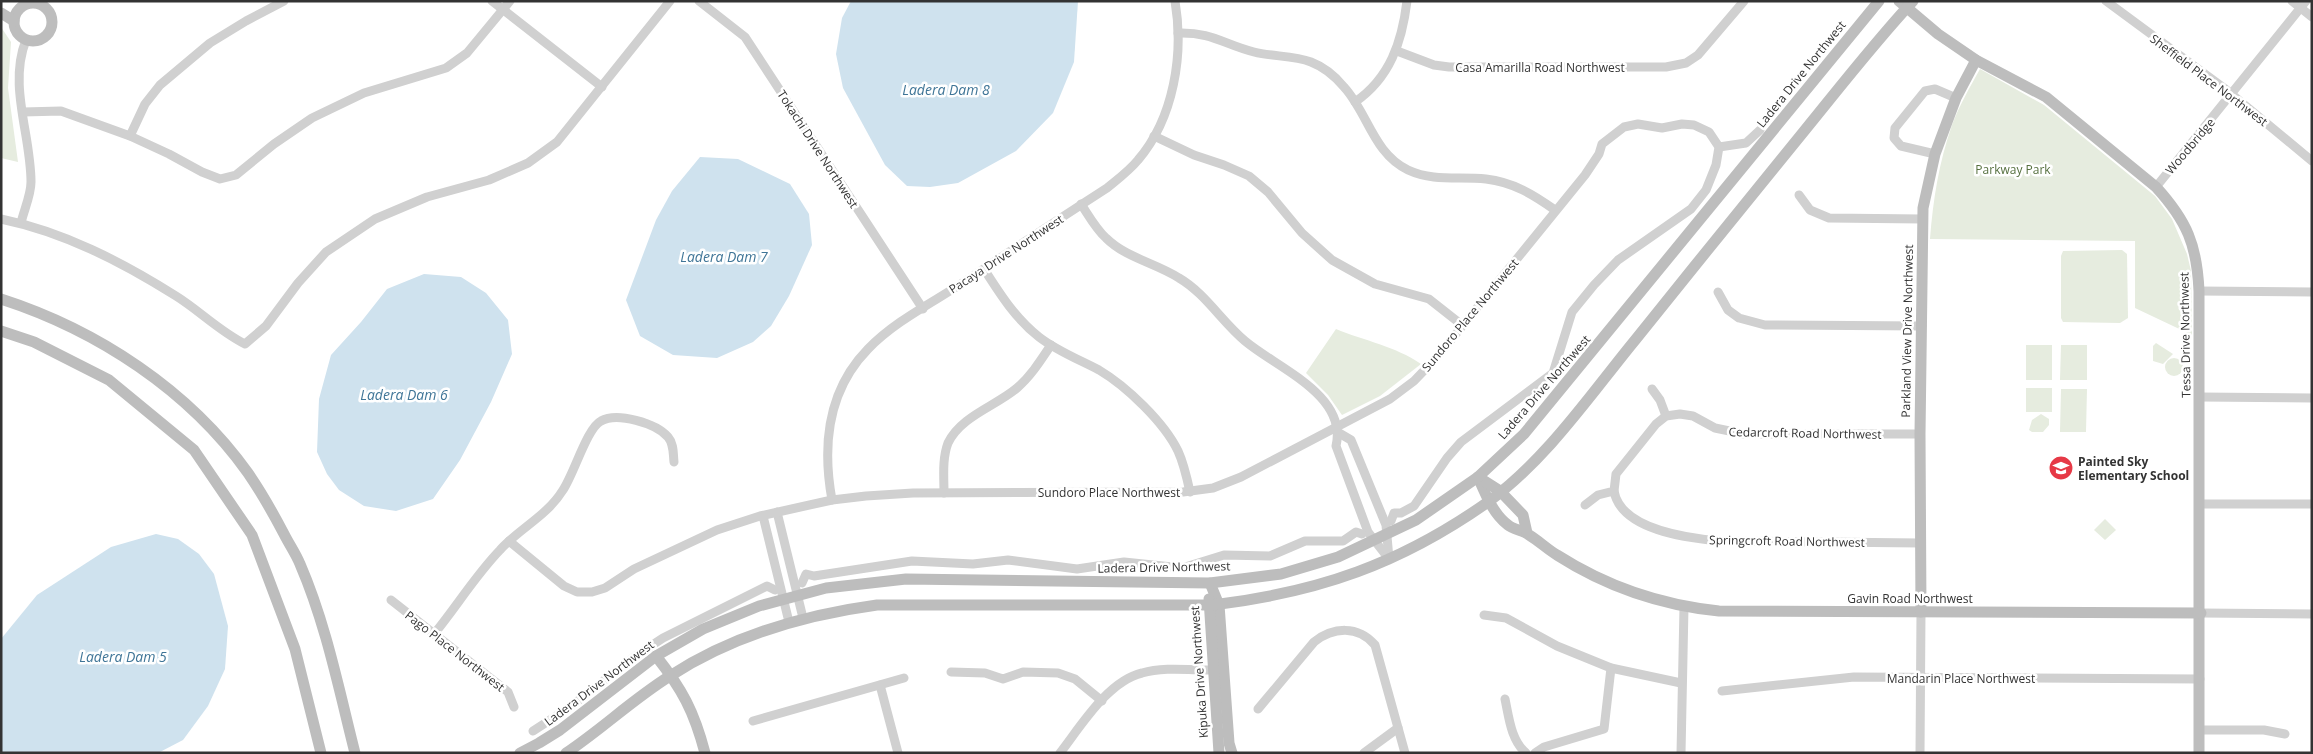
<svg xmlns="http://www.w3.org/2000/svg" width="2313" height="754" font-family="'Open Sans',sans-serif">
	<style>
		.green { fill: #e6ecdf }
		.water { fill: #cfe2ee }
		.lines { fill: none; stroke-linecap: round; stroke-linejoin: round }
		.street { stroke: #d0d0d0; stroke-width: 9 }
		.secondary { stroke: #bdbdbd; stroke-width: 11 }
		.labels { text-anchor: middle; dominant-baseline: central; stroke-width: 5; stroke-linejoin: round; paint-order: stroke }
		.street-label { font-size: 12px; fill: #333; stroke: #fff }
		.park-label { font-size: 12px; fill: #56703f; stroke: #fff }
		.poi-label { font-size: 12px; font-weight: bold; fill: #333; stroke: #fff; text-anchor: start }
		.water-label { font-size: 14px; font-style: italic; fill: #3f7597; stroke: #fff }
	</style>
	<rect width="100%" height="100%" fill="#fff"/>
	<!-- green -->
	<g class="green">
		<path d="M1 27 11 42 8 88 18 162 1 158Z"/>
		<path d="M1980 69 2044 105 2155 196 2172 219 2187 254 2191 271 2192 335 2135 308V241L1930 239C1933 200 1939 162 1952 125 1959 106 1970 87 1980 69Z"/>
		<path d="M2122 250 2127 254 2128 318 2120 323 2063 322 2061 318V256L2063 251Z"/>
		<path d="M1336 329C1365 341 1395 346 1421 364L1380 396 1342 415 1328 395 1306 373Z"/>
		<path d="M2156 343 2173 354 2163 364 2153 361V346Z"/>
		<rect x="2026" y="345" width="26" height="35"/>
		<path d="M2061 345H2087V380H2060Z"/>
		<circle cx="2174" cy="367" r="9"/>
		<rect x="2026" y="388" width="26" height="24"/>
		<path d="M2061 389H2087L2086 432H2060Z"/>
		<path d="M2041 414 2049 419V425L2043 432H2032L2029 430 2032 420Z"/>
		<path d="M2105 519 2116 530 2105 540 2094 530Z"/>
	</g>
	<!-- water -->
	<g class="water">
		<path d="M851 1H1078L1074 62 1053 113 1016 151 958 183 930 187 907 186 885 165 843 88 836 54 842 18Z"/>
		<path d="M700 157 738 159 790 184 809 214 812 245 789 296 771 326 753 342 717 358 673 355 640 336 626 300 656 220 672 191Z"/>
		<path d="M424 274 461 277 486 293 508 320 512 354 491 402 460 460 433 499 396 511 364 506 339 490 327 474 317 452 319 399 331 355 361 322 387 289Z"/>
		<path d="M156 534 178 539 199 554 214 574 228 626 225 669 208 706 183 740 158 753H1V639L37 595 111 547Z"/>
	</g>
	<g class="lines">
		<!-- street -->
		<g class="street">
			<path d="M492 1 602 87"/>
			<path d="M699 1 745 37 923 309"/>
			<path d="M2106 1 2224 88 2312 161"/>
			<path d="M2292 1 2312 17"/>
			<path d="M1178 33C1212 32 1223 44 1254 52 1273 57 1293 55 1311 62 1324 67 1335 76 1344 87 1368 113 1373 153 1408 170 1434 182 1459 176 1486 179 1513 182 1534 195 1555 210"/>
			<path d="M1397 51 1434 65 1449 67H1666L1686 63 1698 55 1744 1"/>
			<path d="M1355 102C1390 78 1402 42 1407 1"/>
			<path d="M23 112 61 111 130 136 169 154 202 172 220 179 236 175 274 144 312 118 364 93 446 68 467 53 510 1"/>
			<path d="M130 136 145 104 160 85 210 43 246 21 284 1"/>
			<path d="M1154 136 1194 155 1224 165 1249 176 1268 192 1302 233 1332 260 1375 284 1429 299 1462 325"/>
			<path d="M1719 147 1746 143 1760 130"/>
			<path d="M1935 154 1901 146 1894 138 1895 128 1925 91 1935 89 1956 98"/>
			<path d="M2156 187 2306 1"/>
			<path d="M1799 195 1810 210 1829 218 1922 219"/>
			<path d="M1081 204C1089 216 1096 229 1106 238 1126 258 1156 263 1179 278 1205 293 1222 322 1245 341 1277 368 1348 395 1336 446L1368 532 1389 559"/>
			<path d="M1 219C64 232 122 262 176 296 200 311 219 331 245 344L266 326 298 283 326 252 375 219 427 197 489 180 528 163 557 142 670 1"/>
			<path d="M21 223C24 210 31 195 31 182 31 135 8 85 26 40"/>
			<path d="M984 269C1000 294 1015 318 1039 337 1057 351 1078 359 1099 370 1126 386 1164 422 1178 451 1184 464 1187 478 1190 492"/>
			<path d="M2199 291 2312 292"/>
			<path d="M1718 292 1728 310 1739 318 1765 325 1922 326"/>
			<path d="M1652 389 1660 400 1666 416"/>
			<path d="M2200 397 2312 398"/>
			<path d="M1339 433 1351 440 1386 525 1389 559"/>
			<path d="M1614 491C1621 530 1687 538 1719 541L1920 543"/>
			<path d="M944 493C944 477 942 459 948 443 961 416 996 406 1017 388 1031 376 1041 360 1051 345"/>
			<path d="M832 500C822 445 827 391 868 349 895 321 932 303 964 282 1012 250 1059 219 1107 188 1118 179 1129 171 1138 160 1174 118 1184 54 1175 1"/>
			<path d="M2200 504H2312"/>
			<path d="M1585 505 1598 495 1614 491 1616 474 1656 424 1666 416 1680 414 1693 416 1715 428 1744 434H1920"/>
			<path d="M777 512 803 618"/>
			<path d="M763 516 789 622"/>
			<path d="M509 541 564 586 577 592H592L605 588 634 569 717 530 760 516 832 500 866 496 913 493 1183 492 1213 488 1241 477 1390 399 1414 381 1438 356 1585 175 1599 154 1602 144 1624 127 1638 124 1662 128 1682 124 1694 125 1709 132 1719 147 1716 165 1706 190 1691 209 1618 260 1594 285 1572 312 1553 373 1461 442 1447 458 1414 506 1401 513H1394L1391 521"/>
			<path d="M802 583 806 574 814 576 912 561 973 564 1008 560 1077 569 1124 562 1182 568 1224 555 1270 556 1305 541H1343L1356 532 1362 534"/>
			<path d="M391 600 508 692 514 707"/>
			<path d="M2201 613 2312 614"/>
			<path d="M1484 615 1506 618 1557 646 1611 668 1681 683"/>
			<path d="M434 634C457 606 475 576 500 550 520 528 547 516 563 490 574 474 587 428 601 421 617 412 656 423 668 437 674 444 673 453 674 462"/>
			<path d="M951 672 985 673 1003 679 1023 672 1058 673 1075 679 1102 701"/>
			<path d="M880 685 898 753"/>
			<path d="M1722 691 1854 677 2200 679"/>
			<path d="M1505 699C1509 718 1511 740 1526 753"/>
			<path d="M1258 709 1314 642C1333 627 1358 625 1375 645L1405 753"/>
			<path d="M753 721 904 678"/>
			<path d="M2200 730H2264L2285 734"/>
			<path d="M533 731 570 707 634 657 663 638 767 586 775 590"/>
			<path d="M1060 753C1081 726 1108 681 1142 673 1166 666 1195 671 1220 670"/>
			<path d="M1364 753 1398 728"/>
			<path d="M1535 753 1544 747 1604 729 1611 668"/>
			<path d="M1681 753 1684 607"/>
			<path d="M1920 753 1921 612"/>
		</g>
		<!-- secondary -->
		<g class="secondary">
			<path d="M1899 1 1938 34 1976 60 2046 97 2156 187C2187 221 2197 245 2199 291V753"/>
			<circle cx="33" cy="22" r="19"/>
			<path d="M1 13 14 21"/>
			<path d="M1 299C97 330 189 390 248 473 261 492 273 513 284 534 289 544 296 554 300 564 326 624 339 690 355 753"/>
			<path d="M1 331 34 342 109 380 194 450 252 535 295 649 321 753"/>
			<path d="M1478 477C1485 493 1493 514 1508 525 1514 530 1523 530 1529 535 1539 541 1547 549 1557 555 1607 587 1660 605 1719 611L2201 613"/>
			<path d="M1478 477 1500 491 1523 515 1527 533"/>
			<path d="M1210 583 1219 605 1229 743 1232 753"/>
			<path d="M1209 599 1219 753"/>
			<path d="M1921 612 1920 434 1923 208 1935 154 1956 98 1976 60"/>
			<path d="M656 656C682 689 694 711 705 753"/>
			<path d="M520 753 539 743 560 730 656 656 703 629 759 606 826 588 906 579 1210 583 1281 574 1338 557 1416 520 1478 477 1524 434 1879 1"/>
			<path d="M566 753C602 729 633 699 670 676 733 635 803 615 877 605H1213C1319 592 1400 564 1488 502 1547 459 1590 395 1636 339 1692 269 1748 200 1805 130 1840 87 1875 42 1913 1"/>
		</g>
	</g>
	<!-- icons -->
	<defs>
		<symbol id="school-disc" viewBox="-11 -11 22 22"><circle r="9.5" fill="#e63946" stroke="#fff"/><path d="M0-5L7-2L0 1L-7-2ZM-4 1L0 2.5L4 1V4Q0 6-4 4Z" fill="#fff"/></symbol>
	</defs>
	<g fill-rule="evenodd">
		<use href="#school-disc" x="2047" y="454" width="28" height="28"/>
	</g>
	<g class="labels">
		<!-- street labels -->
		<g class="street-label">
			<text x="1540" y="67">Casa Amarilla Road Northwest</text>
			<text transform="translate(1801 74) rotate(-51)">Ladera Drive Northwest</text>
			<text transform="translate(2209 80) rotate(37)">Sheffield Place Northwest</text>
			<text transform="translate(2190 146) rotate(-50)">Woodbridge</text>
			<text transform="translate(818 149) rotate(57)">Tokachi Drive Northwest</text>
			<text transform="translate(1006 254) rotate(-33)">Pacaya Drive Northwest</text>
			<text transform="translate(1470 315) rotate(-50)">Sundoro Place Northwest</text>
			<text transform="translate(1907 331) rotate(-89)">Parkland View Drive Northwest</text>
			<text transform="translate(2185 335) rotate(-91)">Tessa Drive Northwest</text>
			<text transform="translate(1544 387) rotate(-49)">Ladera Drive Northwest</text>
			<text transform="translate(1805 433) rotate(1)">Cedarcroft Road Northwest</text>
			<text x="1109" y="492">Sundoro Place Northwest</text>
			<text transform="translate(1787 541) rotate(1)">Springcroft Road Northwest</text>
			<text transform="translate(1164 567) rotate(-1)">Ladera Drive Northwest</text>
			<text x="1910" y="598">Gavin Road Northwest</text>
			<text transform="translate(455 651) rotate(38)">Pago Place Northwest</text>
			<text transform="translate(1199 672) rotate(-94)">Kipuka Drive Northwest</text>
			<text x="1961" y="678">Mandarin Place Northwest</text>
			<text transform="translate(599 683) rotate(-37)">Ladera Drive Northwest</text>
		</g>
		<!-- park labels -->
		<g class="park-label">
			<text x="2013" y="169">Parkway Park</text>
		</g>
		<!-- poi labels -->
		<g class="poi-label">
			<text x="2078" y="461">Painted Sky<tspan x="2078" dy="14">Elementary School</tspan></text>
		</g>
		<!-- water labels -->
		<g class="water-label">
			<text x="946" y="89">Ladera Dam 8</text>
			<text x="724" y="256">Ladera Dam 7</text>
			<text x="404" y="394">Ladera Dam 6</text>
			<text x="123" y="656">Ladera Dam 5</text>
		</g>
	</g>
	<!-- border -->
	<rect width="2313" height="754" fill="none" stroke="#333333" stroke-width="5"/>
</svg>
